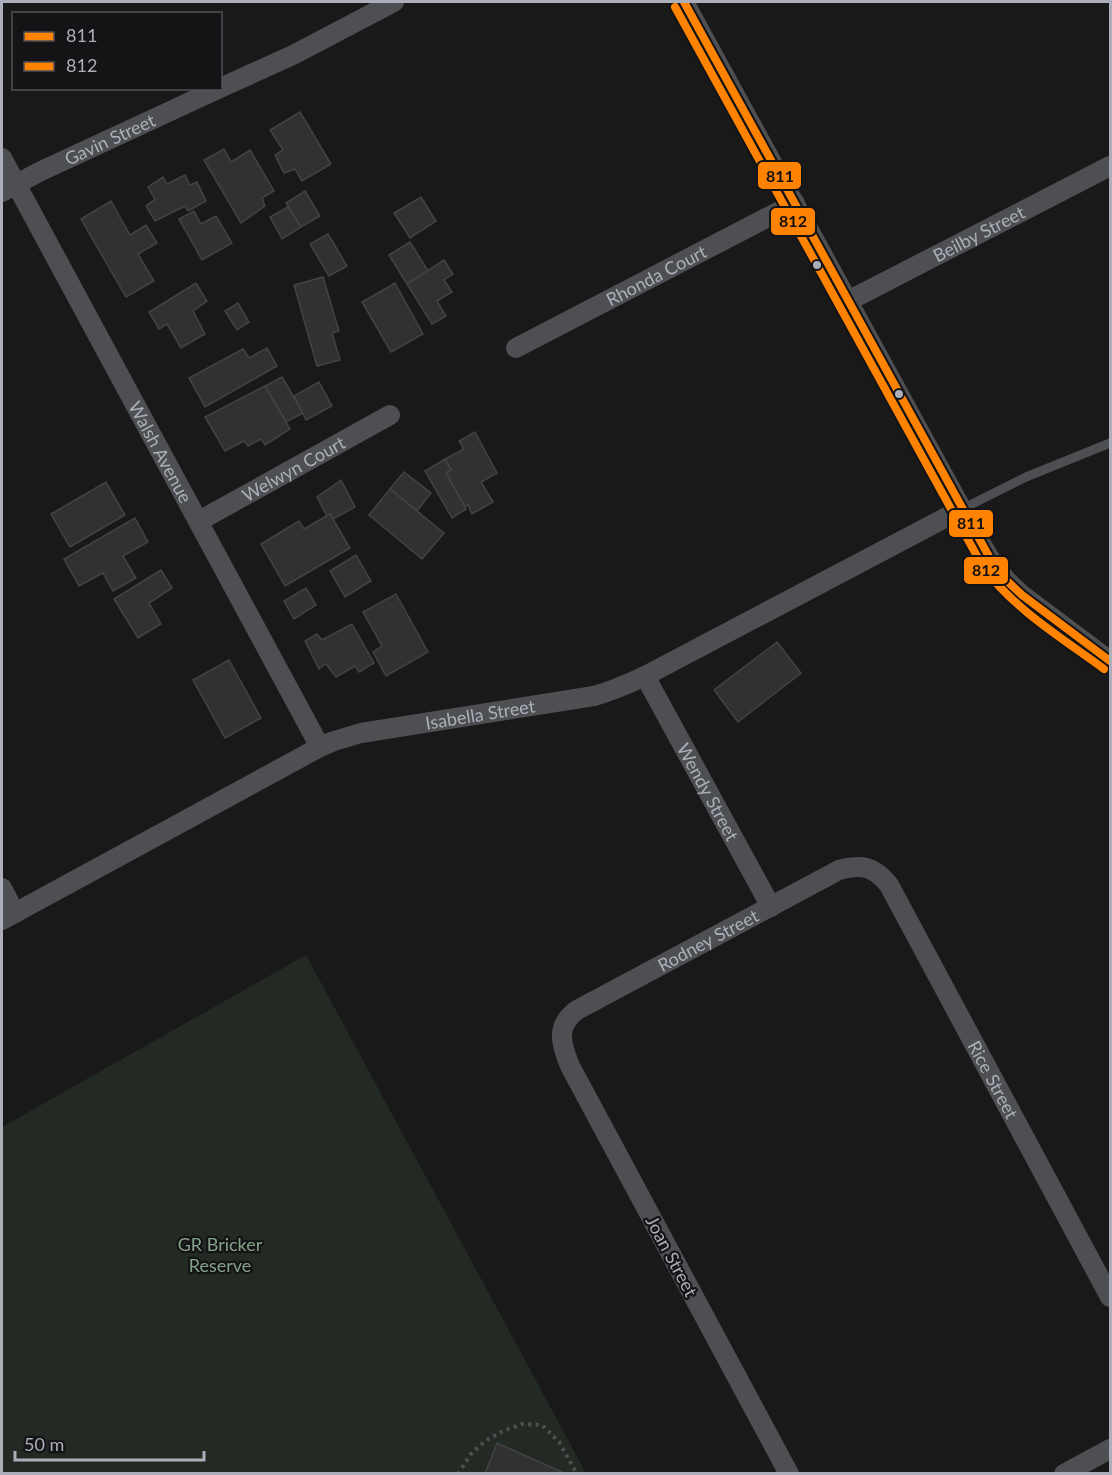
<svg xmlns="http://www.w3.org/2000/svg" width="1112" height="1475" font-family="Lato,sans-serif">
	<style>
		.green { fill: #232a24 }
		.building { fill: #313132; stroke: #424346; stroke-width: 1.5 }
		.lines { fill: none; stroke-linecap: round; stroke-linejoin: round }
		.path { stroke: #4f5053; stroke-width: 4; stroke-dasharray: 3 4.5; stroke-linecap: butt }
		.service { stroke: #4e4f52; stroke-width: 9 }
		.minor { stroke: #4e4f52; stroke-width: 20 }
		.bus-1-casing { stroke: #141315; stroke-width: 12 }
		.bus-2-casing { stroke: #141315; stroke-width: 12 }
		.bus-1 { stroke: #ff8200; stroke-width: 8 }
		.bus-2 { stroke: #ff8200; stroke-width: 8 }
		.bus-dot { fill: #acafb9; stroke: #141315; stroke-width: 2 }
		.labels { text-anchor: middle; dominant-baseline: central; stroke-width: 4.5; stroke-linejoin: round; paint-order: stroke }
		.street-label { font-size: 18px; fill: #acafb9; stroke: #141315 }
		.park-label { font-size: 18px; fill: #84a389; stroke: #141315 }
		.line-badge { stroke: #141315; stroke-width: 2 }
		.pale-badge-label { font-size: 16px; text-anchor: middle; font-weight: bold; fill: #111 }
	</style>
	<rect width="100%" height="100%" fill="#19191a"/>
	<!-- green -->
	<path class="green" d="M306 955 586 1473H2V1127Z"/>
	<!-- building -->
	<g class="building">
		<path d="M300 112 331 164 302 181 295 169 284 173 275 155 283 150 270 130Z"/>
		<path d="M224 149 231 162 250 150 274 191 262 198 265 206 241 223 204 160Z"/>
		<path d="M185 175 190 185 197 182 206 201 188 211 185 206 155 221 146 206 155 199 148 187 163 177 167 184Z"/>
		<path d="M305 191 320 216 301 227 286 203Z"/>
		<path d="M421 197 436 221 410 238 394 213Z"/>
		<path d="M111 201 130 235 146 225 157 243 138 254 154 281 126 297 81 219Z"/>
		<path d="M288 207 301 227 282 239 270 217Z"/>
		<path d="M194 211 201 224 216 216 232 243 202 260 179 219Z"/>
		<path d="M328 234 347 266 329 276 310 244Z"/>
		<path d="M410 242 428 271 407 284 389 255Z"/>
		<path d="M444 260 453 274 444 280 452 292 437 301 446 316 432 324 407 284Z"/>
		<path d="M323 277 339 331 332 333 340 360 317 366 294 285Z"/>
		<path d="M196 283 207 301 193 311 205 334 181 348 167 324 159 329 149 312Z"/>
		<path d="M395 283 423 334 391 352 362 302Z"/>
		<path d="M238 303 249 322 237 330 225 311Z"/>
		<path d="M267 348 277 366 205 407 189 378 243 349 249 358Z"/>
		<path d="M282 377 303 413 286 422 265 386Z"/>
		<path d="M319 382 332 406 306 420 294 396Z"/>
		<path d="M265 386 290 429 265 445 261 439 248 446 244 441 225 451 205 417Z"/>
		<path d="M475 432 497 473 481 482 493 502 472 514 468 505 465 507 446 473 451 470 445 459 464 449 459 441Z"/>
		<path d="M445 459 451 470 446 473 466 509 452 518 425 471Z"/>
		<path d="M404 472 431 493 417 511 390 489Z"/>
		<path d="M341 480 355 507 333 519 330 514 327 516 317 497Z"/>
		<path d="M106 482 125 515 70 547 51 514Z"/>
		<path d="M390 489 444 533 422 559 369 515Z"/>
		<path d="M330 514 350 548 285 586 261 544 299 521 304 529Z"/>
		<path d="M135 518 148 542 123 556 136 578 113 591 103 573 79 586 64 559Z"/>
		<path d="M356 555 371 581 345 597 330 571Z"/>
		<path d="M161 570 172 588 149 603 161 624 138 638 114 599Z"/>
		<path d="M306 588 316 605 294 619 284 601Z"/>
		<path d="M396 594 428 652 386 676 373 652 382 646 363 612Z"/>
		<path d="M352 624 374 663 359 672 355 666 336 677 326 664 319 669 305 641 317 634 322 640Z"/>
		<path d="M777 642 801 673 738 722 714 690Z"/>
		<path d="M229 660 261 718 225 738 193 680Z"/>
		<path d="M497 1443 562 1472 561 1474H485Z"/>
	</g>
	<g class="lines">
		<!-- path -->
		<path class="path" d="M458 1474 471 1454 485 1441 503 1431 522 1424 542 1425 559 1442 577 1474"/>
		<!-- service -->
		<path class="service" d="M962 509 1026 477 1110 443"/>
		<!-- minor -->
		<g class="minor">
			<path d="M684 2 976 535 992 562 1006 580 1022 595 1110 661"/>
			<path d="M220 88 293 55 394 2"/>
			<path id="s1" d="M2 158 320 747"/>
			<path id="s2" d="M2 192 39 172 220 88"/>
			<path id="s3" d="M848 301 1110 166"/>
			<path id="s4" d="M516 348 795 203"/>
			<path id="s5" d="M199 521 390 415"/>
			<path id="s6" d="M645 676 771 907"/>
			<path d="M2 888 15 913"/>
			<path id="s7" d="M2 920 320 747 334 741 361 733 594 696C612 691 628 684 645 676L962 509"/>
			<path id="s8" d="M789 1474 570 1066C561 1044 555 1026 577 1010L839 870C862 864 874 866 889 885L1110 1297"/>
			<path d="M1064 1474 1110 1449"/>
		</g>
		<defs>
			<path id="bus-1" d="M684 2 992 562 1006 580 1022 595 1110 661"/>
			<path id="bus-2" d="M675 7 983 567C1015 610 1062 638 1104 669"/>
		</defs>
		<!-- bus-1 casing -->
		<use href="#bus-1" class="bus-1-casing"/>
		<!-- bus-2 casing -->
		<use href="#bus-2" class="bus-2-casing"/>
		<!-- bus-1 -->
		<use href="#bus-1" class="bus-1"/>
		<!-- bus-2 -->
		<use href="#bus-2" class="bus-2"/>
	</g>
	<!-- markers -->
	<g class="bus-dot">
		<circle cx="817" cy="265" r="5"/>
		<circle cx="899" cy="394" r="5"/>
	</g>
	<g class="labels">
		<!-- street labels -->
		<g class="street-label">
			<text stroke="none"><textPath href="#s2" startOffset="120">Gavin Street</textPath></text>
			<text stroke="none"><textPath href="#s3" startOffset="147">Beilby Street</textPath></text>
			<text stroke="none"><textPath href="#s4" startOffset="158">Rhonda Court</textPath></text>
			<text stroke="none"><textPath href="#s1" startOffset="334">Walsh Avenue</textPath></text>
			<text stroke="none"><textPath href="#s5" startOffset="108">Welwyn Court</textPath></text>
			<text stroke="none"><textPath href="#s7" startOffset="526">Isabella Street</textPath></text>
			<text stroke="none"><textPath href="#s6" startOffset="132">Wendy Street</textPath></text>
			<text stroke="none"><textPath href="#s8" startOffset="674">Rodney Street</textPath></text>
			<text stroke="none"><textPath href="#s8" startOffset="1100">Rice Street</textPath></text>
			<text transform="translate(672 1256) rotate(62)">Joan Street</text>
		</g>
		<!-- park labels -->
		<g class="park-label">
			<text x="220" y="1244">GR Bricker<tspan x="220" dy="21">Reserve</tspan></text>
		</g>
	</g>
	<g class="line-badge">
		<rect x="757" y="161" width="45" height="29" rx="6" fill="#ff8200"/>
		<rect x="770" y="207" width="46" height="29" rx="6" fill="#ff8200"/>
		<rect x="948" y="509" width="46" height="29" rx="6" fill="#ff8200"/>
		<rect x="963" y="556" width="46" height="29" rx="6" fill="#ff8200"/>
	</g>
	<g class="pale-badge-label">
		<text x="780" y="182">811</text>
		<text x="793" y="227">812</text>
		<text x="971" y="529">811</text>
		<text x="986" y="576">812</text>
	</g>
	<!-- border -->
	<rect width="1112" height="1475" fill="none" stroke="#acafb9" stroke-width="6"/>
	<!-- legend -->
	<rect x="12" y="12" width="210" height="78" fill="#141315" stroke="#515157" stroke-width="1.5"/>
	<rect x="24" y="32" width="30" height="9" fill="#ff8200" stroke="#515157" stroke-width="1.5"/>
	<text x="66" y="42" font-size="18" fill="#acafb9">811</text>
	<rect x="24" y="62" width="30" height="9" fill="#ff8200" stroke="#515157" stroke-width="1.5"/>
	<text x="66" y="72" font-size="18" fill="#acafb9">812</text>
	<!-- scale -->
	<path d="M15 1451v9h189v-9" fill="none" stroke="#acafb9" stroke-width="3"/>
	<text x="24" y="1451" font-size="18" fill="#acafb9" stroke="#141315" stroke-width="4.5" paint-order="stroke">50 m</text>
</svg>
